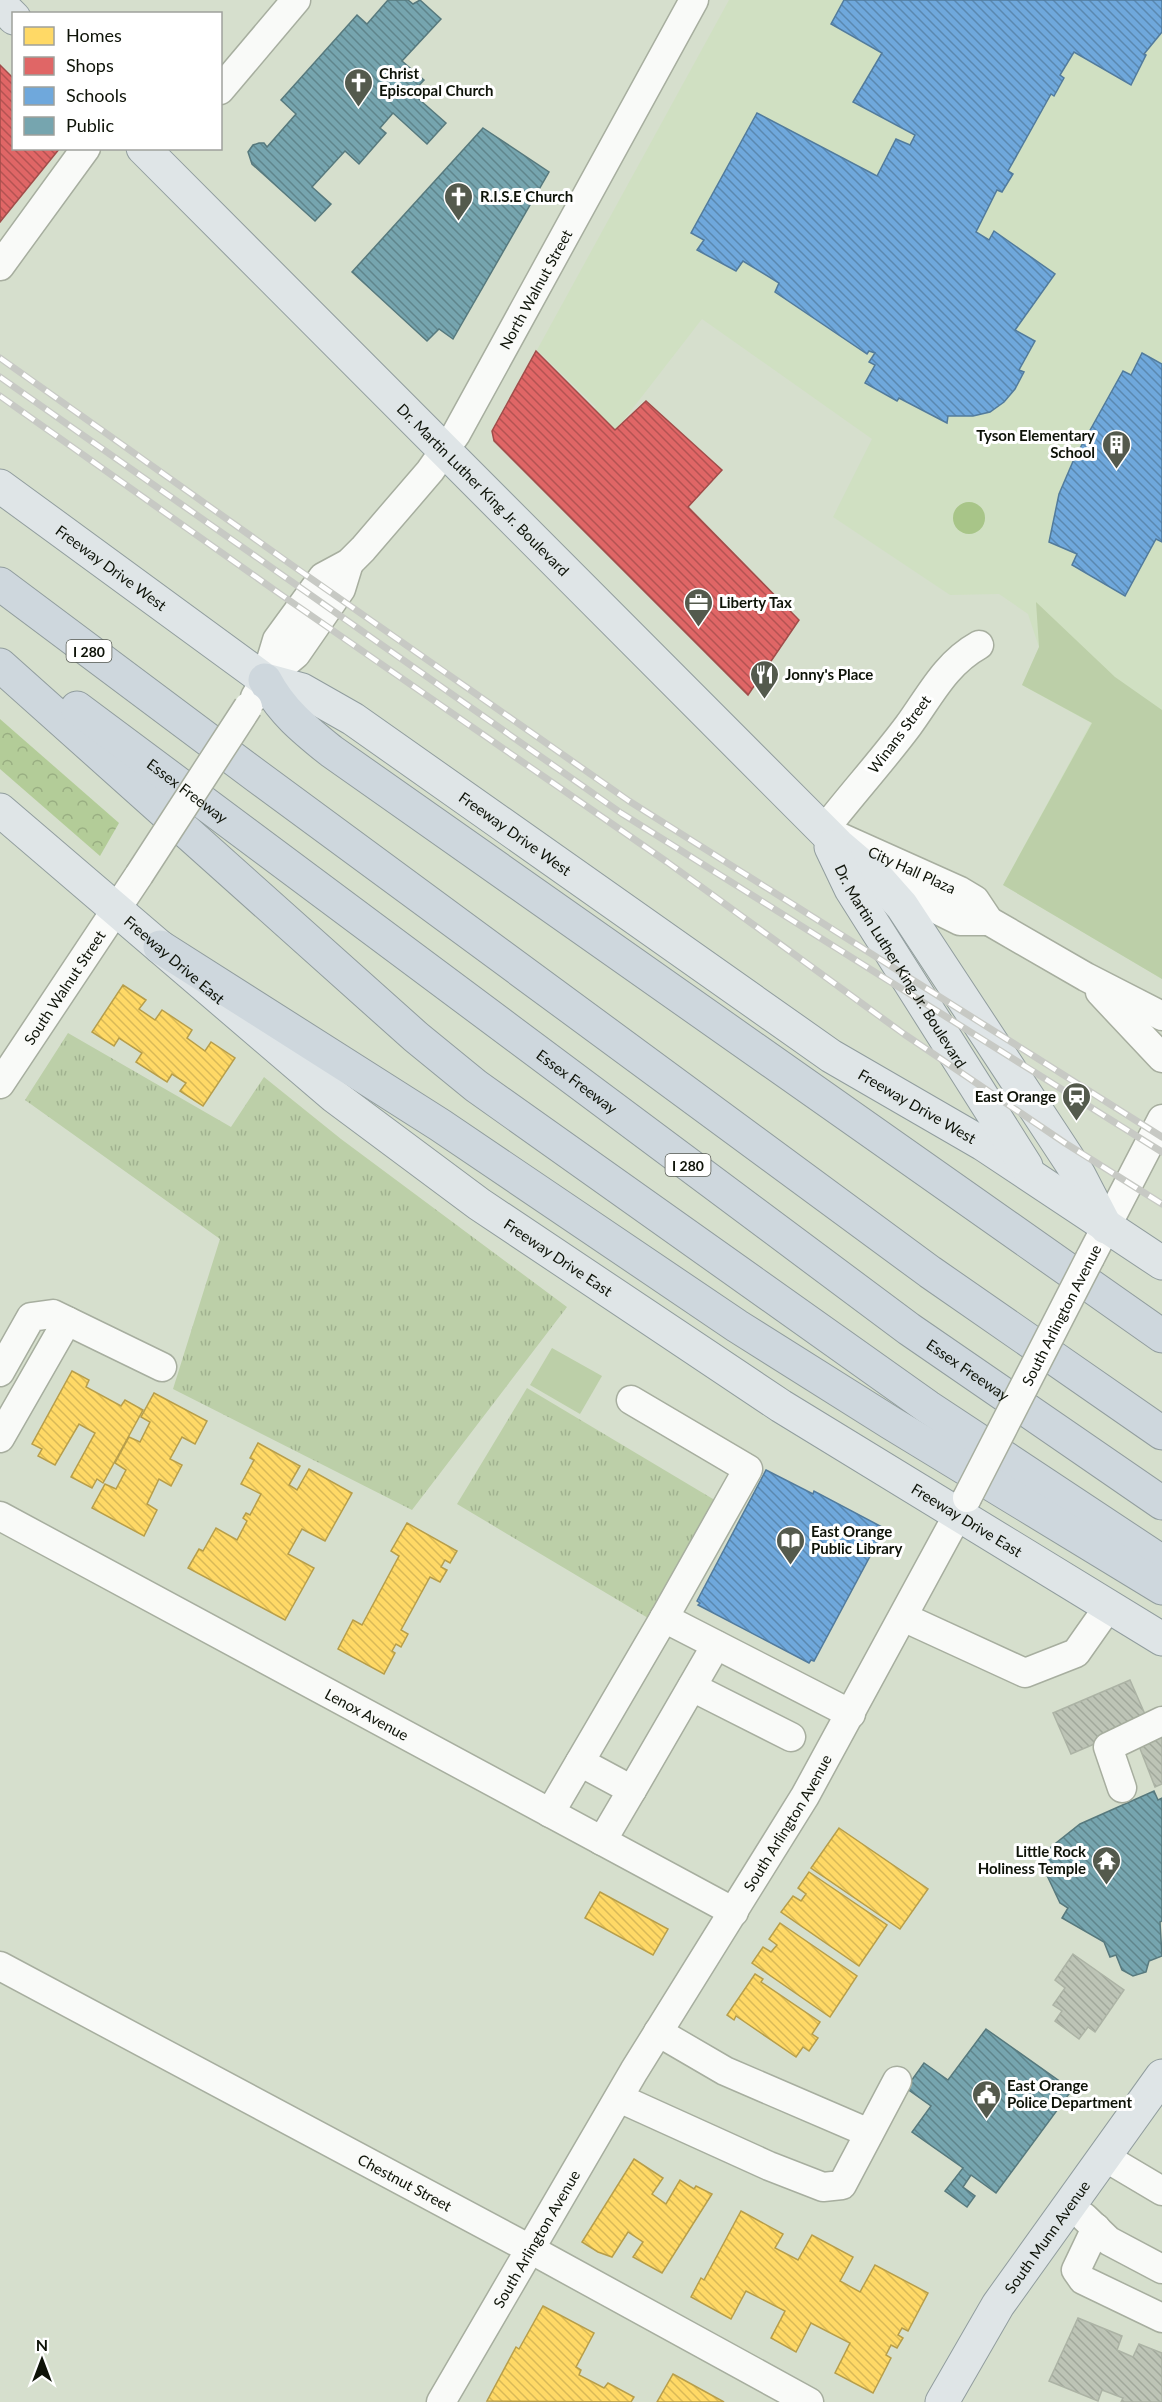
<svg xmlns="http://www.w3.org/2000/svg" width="1162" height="2402" font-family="Lato,sans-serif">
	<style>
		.built { fill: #d0e0c2 }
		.grass { fill: #bccfa8 }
		.forest { fill: url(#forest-crowns) }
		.park { fill: url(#park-tufts) }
		.water { fill: #a8c588 }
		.homes { fill: url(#homes-back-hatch); stroke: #b79e4a; stroke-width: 1.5 }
		.shops { fill: url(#shops-back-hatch); stroke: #a14d4a; stroke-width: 1.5 }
		.schools { fill: url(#schools-back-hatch); stroke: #527b9c; stroke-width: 1.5 }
		.public { fill: url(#public-back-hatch); stroke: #57797d; stroke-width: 1.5 }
		.building { fill: url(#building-back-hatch); stroke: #acb3a5; stroke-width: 1.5 }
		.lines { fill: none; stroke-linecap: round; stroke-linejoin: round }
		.minor-casing { stroke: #a7ae9f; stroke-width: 31 }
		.major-casing { stroke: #919d9e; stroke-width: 35 }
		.highway-casing { stroke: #919d9e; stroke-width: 35 }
		.minor { stroke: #f9faf8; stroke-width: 28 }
		.major { stroke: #dfe5e7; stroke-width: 33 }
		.highway { stroke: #ced7dd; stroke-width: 33 }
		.rail-casing { stroke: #c7c9c4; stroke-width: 7 }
		.rail { stroke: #fff; stroke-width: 4.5; stroke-dasharray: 14; stroke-linecap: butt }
		.minor-bridge-casing { stroke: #a7ae9f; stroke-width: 31; stroke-linecap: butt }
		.minor-bridge { stroke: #f9faf8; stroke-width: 28 }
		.labels { text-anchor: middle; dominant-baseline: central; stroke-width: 6; stroke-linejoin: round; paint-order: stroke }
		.shield { fill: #fff; stroke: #565a52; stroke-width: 1.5 }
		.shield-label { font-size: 14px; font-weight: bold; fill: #0e1308 }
		.poi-label { font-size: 15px; font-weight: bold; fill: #0e1308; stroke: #fff; text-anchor: start }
		.street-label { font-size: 15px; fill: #0e1308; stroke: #fff }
	</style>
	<defs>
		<pattern id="forest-crowns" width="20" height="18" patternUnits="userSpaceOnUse" patternTransform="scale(1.5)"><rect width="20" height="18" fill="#b3cc98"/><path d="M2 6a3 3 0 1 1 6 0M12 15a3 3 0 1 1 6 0" fill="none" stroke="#99ae82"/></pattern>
		<pattern id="park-tufts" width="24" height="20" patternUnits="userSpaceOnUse" patternTransform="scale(1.5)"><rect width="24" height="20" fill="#bccfa8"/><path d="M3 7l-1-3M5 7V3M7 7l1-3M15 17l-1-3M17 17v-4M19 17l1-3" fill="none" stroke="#a0b18f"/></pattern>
		<pattern id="homes-back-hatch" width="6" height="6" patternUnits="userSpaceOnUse" patternTransform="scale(1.5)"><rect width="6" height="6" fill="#ffd966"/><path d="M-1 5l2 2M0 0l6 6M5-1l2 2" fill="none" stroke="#d9b957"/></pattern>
		<pattern id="shops-back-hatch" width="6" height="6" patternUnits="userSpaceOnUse" patternTransform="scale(1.5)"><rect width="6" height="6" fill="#e06666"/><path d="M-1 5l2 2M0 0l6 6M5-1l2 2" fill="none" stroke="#b45352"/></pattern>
		<pattern id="schools-back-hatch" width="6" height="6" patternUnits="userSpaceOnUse" patternTransform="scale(1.5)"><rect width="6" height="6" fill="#6fa8dc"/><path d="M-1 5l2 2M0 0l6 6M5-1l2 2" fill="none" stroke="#5a88b0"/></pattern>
		<pattern id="public-back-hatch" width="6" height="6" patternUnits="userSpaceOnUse" patternTransform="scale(1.5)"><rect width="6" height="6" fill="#76a5af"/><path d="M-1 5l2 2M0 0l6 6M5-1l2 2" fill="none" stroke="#5f858c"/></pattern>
		<pattern id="building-back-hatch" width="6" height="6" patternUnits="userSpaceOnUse" patternTransform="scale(1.5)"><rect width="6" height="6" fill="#bdc4b6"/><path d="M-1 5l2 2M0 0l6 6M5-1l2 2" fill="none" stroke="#a1a89b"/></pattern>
	</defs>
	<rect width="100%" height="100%" fill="#d6dfcd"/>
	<!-- built -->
	<path class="built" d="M729 0H1162V979L1003 885 1091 723 1022 685 1039 647 1028 614 999 594 950 595 833 517 872 439 702 319 616 430 594 410 596 407 537 350Z"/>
	<!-- grass -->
	<g class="grass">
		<path d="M1036 602 1115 677 1162 710V979L1003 885 1092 723 1022 685 1039 647Z"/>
		<path d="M552 1348 602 1376 580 1414 530 1385Z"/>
	</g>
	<!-- forest -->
	<path class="forest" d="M0 719 119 823 100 856 0 769Z"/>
	<!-- park -->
	<g class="park">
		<path d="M68 1033 231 1127 264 1077 341 1139 567 1307 412 1510 173 1389 220 1239 25 1100Z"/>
		<path d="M527 1388 718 1502 648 1618 457 1504Z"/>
	</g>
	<!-- water -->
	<circle class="water" cx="969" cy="518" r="16"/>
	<!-- homes -->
	<g class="homes">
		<path d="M123 985 146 1000 139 1009 155 1020 162 1010 192 1030 187 1038 205 1051 211 1042 235 1058 203 1106 180 1091 186 1083 172 1074 167 1082 136 1062 142 1053 119 1038 114 1046 92 1032Z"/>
		<path d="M72 1371 89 1380 86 1387 121 1406 125 1400 143 1410 103 1483 97 1479 92 1488 71 1477 95 1433 79 1424 55 1465 38 1456 42 1449 32 1444Z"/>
		<path d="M154 1393 207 1421 195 1444 182 1437 170 1459 182 1465 171 1486 159 1479 147 1504 157 1510 144 1536 92 1508 105 1484 116 1489 126 1470 115 1463 129 1437 140 1442 150 1422 141 1417Z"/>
		<path d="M258 1443 300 1466 289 1485 297 1490 309 1469 352 1493 325 1541 302 1529 288 1554 314 1568 285 1620 188 1568 199 1549 203 1551 216 1528 237 1540 247 1521 243 1518 246 1513 250 1515 261 1494 241 1484 254 1460 250 1458Z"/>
		<path d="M407 1523 457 1551 450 1563 445 1560 441 1567 447 1570 440 1582 430 1577 401 1630 408 1634 401 1647 396 1644 392 1651 395 1653 384 1674 338 1649 353 1620 362 1625 399 1556 391 1551Z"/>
		<path d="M839 1828 928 1889 900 1929 811 1868Z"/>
		<path d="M809 1872 887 1925 859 1966 781 1912 793 1896 801 1901 806 1894 798 1888Z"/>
		<path d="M600 1892 668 1929 653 1955 585 1918Z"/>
		<path d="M780 1923 857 1976 830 2017 752 1963 763 1947 771 1952 777 1945 769 1939Z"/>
		<path d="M755 1974 763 1979 761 1982 820 2022 812 2034 818 2038 809 2051 803 2047 796 2057 736 2016 734 2020 727 2015Z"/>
		<path d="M634 2159 663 2178 652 2194 666 2204 680 2180 694 2189 696 2186 712 2194 662 2273 633 2257 643 2242 628 2232 612 2257 598 2252 582 2242Z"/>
		<path d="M741 2211 783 2234 775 2248 798 2260 812 2235 853 2257 840 2281 860 2292 875 2265 928 2293 908 2331 902 2328 898 2335 903 2338 897 2348 891 2345 886 2355 891 2358 873 2393 835 2373 850 2343 811 2323 796 2352 771 2338 785 2311 746 2291 731 2319 691 2297 701 2278 704 2280Z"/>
		<path d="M543 2306 594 2333 576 2367 581 2370 579 2375 604 2388 608 2383 634 2397 631 2402 487 2401 516 2347 519 2349Z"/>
		<path d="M673 2374 724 2402H657Z"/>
	</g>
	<!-- shops -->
	<g class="shops">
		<path d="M0 65 14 79V148H60L0 222Z"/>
		<path d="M536 351 615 430 646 401 722 470 688 507 799 620 748 695 494 441 492 431Z"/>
	</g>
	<!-- schools -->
	<g class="schools">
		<path d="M844 0H1162V32L1144 54 1146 55 1131 85 1074 52 1060 75 1064 78 1054 96 1051 94 1008 171 1013 174 1002 192 997 190 976 232 989 240 994 231 1055 274 1015 330 1035 341 1019 370 1024 372 1015 389 1004 402 990 412 973 416H948L947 423 899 398 897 401 865 383 875 365 869 362 875 353 869 351 867 354 775 292 779 283 743 261 736 271 697 250 704 240 691 233 757 113 877 176 896 139 910 145 915 135 853 102 882 53 831 24Z"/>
		<path d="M1142 353 1162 364V542L1156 539 1125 596 1072 565 1077 554 1049 542 1059 494 1074 459 1123 371 1131 375Z"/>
		<path d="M766 1470 813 1494 814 1491 882 1527 880 1530 883 1532 814 1661 811 1660 809 1663 698 1605 700 1603 697 1601Z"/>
	</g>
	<!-- public -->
	<g class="public">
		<path d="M388 0H408L413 4 420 0 441 19 402 61 424 80 412 93 446 123 427 144 393 113 380 128 386 133 359 164 345 151 312 187 331 204 315 221 252 164 248 152 253 145 259 143H264L267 147 296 114 281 100 357 15 367 24Z"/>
		<path d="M483 128 549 172 453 339 439 329 427 341 352 272Z"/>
		<path d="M1154 1791 1158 1800 1162 1798V1921L1160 1922 1162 1956 1149 1961 1146 1972 1133 1976 1122 1970 1116 1955 1110 1957 1104 1942 1062 1918 1068 1908 1060 1903 1043 1867 1051 1847 1080 1824Z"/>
		<path d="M986 2029 1072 2090 996 2193 971 2175 963 2187 975 2196 967 2207 945 2191 963 2168 912 2132 931 2106 906 2088 924 2063 948 2080Z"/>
	</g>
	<!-- building -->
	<g class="building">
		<path d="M1130 1680 1148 1721 1071 1754 1053 1713Z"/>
		<path d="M1162 1731V1784L1155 1787 1137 1741Z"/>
		<path d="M1073 1954 1124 1990 1095 2032 1088 2027 1079 2039 1055 2021 1062 2011 1053 2005 1065 1988 1055 1980Z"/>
		<path d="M1078 2318 1122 2336 1117 2350 1133 2357 1139 2344 1162 2353V2402H1121L1123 2398 1102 2390 1098 2401 1049 2381Z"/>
	</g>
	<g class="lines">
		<defs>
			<g id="minor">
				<path d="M220 90 296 0"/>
				<path d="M0 266 86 148"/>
				<path id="s1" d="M979 645C945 664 930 696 908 726 881 762 851 795 824 830L960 891 975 900 989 921 1086 977 1162 1016"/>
				<path d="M265 680 296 654 341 589 349 563"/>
				<path id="s2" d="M255 697 265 680 277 640 323 577 349 563 363 549 430 471 456 434 694 0"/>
				<path d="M883 883 960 921H989"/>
				<path d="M1100 992 1162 1058"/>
				<path id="s3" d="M0 1084 139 875"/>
				<path d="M1090 1258 1162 1119"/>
				<path d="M0 1372 31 1317 53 1314 162 1367"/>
				<path d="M0 1438 67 1321"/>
				<path id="s4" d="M0 1516 734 1912"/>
				<path d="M903 1617 1025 1673 1076 1653 1109 1606"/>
				<path d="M664 1618 851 1714"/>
				<path d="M692 1687 791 1737"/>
				<path d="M580 1762 632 1790 602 1841"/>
				<path d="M1122 1788 1108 1747 1162 1721"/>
				<path d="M632 1790 716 1645"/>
				<path d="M550 1813 664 1618 748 1469 631 1400"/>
				<path id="s5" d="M0 1966 530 2249 809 2402"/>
				<path d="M658 2032 725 2071 869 2133"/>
				<path d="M619 2098 769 2166 823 2187 842 2185 897 2081"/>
				<path d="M1103 2156 1162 2191"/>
				<path d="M1084 2217 1109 2241 1162 2269"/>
				<path d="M1096 2228 1076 2270 1083 2280 1162 2318"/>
				<path id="s6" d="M441 2402 634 2071 805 1796 967 1498"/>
			</g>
			<g id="major">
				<path d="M0 4 14 18"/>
				<path id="s7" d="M143 148 838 845 879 880 902 906 1079 1175 1106 1227"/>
				<path id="s8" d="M0 486 265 680 302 690 353 719 831 1056 983 1144 1162 1263"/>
				<path id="s9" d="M0 810 334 1096 479 1204 781 1406 1162 1639"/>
				<path id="s10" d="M831 847 851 889 1026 1166"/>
				<path id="s11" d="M942 2402 998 2305 1162 2076"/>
			</g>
			<g id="highway">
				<path d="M0 584 258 777 930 1272 1162 1433"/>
				<path d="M0 665 416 1037 476 1086 928 1407 1162 1562"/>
				<path d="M265 680C281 711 305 730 331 751L1162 1336"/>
				<path id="s12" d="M77 708 909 1329 1162 1503"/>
				<path d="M160 947 440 1125 737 1326 891 1423 1162 1588"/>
			</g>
		</defs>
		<!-- minor casing -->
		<use href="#minor" class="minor-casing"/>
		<!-- major casing -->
		<use href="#major" class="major-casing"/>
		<!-- highway casing -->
		<use href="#highway" class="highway-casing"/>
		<!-- minor -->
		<use href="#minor" class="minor"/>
		<!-- major -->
		<use href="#major" class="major"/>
		<!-- highway -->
		<use href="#highway" class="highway"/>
		<defs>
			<g id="rail">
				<path d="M0 358 296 568 629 801 1162 1137"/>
				<path d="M0 377 621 813 1162 1152"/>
				<path d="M0 396 280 594 667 862 904 1034 1065 1143 1162 1204"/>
			</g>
		</defs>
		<!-- rail casing -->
		<use href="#rail" class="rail-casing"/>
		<!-- rail -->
		<use href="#rail" class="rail"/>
		<defs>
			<g id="minor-bridge">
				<path d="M139 875 248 707"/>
				<path d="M967 1498 1090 1258"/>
			</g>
		</defs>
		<!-- minor-bridge casing -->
		<use href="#minor-bridge" class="minor-bridge-casing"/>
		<!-- minor-bridge -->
		<use href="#minor-bridge" class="minor-bridge"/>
	</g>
	<!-- icons -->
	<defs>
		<symbol id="church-pin" viewBox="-11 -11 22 30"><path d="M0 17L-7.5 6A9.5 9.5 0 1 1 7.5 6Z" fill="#545a4d" stroke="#fff"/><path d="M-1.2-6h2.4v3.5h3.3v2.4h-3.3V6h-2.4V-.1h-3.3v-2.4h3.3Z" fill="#fff"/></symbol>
		<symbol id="building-pin" viewBox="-11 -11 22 30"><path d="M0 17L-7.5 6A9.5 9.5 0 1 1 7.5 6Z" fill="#545a4d" stroke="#fff"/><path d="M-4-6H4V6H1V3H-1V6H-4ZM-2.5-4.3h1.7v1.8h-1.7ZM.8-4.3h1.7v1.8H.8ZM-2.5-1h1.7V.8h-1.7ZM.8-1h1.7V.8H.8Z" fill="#fff"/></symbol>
		<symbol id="office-pin" viewBox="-11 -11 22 30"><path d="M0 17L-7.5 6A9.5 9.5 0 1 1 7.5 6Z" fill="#545a4d" stroke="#fff"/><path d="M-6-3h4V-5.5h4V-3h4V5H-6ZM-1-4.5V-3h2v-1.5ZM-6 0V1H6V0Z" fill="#fff"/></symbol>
		<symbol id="restaurant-pin" viewBox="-11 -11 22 30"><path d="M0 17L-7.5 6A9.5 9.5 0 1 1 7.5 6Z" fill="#545a4d" stroke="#fff"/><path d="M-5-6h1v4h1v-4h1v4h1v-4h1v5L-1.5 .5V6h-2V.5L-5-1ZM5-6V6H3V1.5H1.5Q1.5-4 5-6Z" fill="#fff"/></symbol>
		<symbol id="station-pin" viewBox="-11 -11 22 30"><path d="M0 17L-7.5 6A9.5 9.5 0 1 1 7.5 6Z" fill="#545a4d" stroke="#fff"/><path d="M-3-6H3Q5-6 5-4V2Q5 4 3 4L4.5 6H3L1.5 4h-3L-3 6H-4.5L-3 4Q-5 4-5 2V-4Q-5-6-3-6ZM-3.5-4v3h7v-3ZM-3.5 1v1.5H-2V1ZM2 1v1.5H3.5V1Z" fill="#fff"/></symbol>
		<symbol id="library-pin" viewBox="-11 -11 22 30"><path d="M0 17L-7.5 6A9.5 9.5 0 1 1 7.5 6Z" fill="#545a4d" stroke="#fff"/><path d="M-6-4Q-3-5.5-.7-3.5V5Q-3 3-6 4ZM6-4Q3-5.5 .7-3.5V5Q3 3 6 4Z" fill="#fff"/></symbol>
		<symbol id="temple-pin" viewBox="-11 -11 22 30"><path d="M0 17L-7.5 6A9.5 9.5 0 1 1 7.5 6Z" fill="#545a4d" stroke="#fff"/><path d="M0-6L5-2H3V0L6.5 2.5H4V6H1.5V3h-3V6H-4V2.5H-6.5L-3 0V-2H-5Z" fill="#fff"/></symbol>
		<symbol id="civic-pin" viewBox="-11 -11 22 30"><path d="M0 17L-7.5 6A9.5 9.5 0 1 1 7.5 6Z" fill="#545a4d" stroke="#fff"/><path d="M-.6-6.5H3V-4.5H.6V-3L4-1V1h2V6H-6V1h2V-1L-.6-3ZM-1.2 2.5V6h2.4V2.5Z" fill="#fff"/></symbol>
	</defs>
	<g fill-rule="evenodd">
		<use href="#church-pin" x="342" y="66" width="33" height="45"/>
		<use href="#church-pin" x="442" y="180" width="33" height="45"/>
		<use href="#building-pin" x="1100" y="428" width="33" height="45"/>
		<use href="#office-pin" x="682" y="586" width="33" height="45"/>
		<use href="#restaurant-pin" x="748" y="658" width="33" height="45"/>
		<use href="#station-pin" x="1060" y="1080" width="33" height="45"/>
		<use href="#library-pin" x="774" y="1524" width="33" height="45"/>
		<use href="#temple-pin" x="1090" y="1844" width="33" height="45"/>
		<use href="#civic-pin" x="970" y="2078" width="33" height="45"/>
	</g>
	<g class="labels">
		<!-- shield labels -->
		<g class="shield">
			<rect x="66.5" y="640" width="45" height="22" rx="4.5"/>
			<rect x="665.5" y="1154" width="45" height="22" rx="4.5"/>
		</g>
		<g class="shield-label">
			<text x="89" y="651">I 280</text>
			<text x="688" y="1165">I 280</text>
		</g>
		<!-- poi labels -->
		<g class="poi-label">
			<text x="379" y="73">Christ<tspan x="379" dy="17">Episcopal Church</tspan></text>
			<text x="480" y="196">R.I.S.E Church</text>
			<text x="1095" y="435" text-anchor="end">Tyson Elementary<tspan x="1095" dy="17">School</tspan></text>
			<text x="719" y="602">Liberty Tax</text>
			<text x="785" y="674">Jonny's Place</text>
			<text x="1056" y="1096" text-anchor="end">East Orange</text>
			<text x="811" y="1531">East Orange<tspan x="811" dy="17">Public Library</tspan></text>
			<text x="1086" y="1851" text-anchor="end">Little Rock<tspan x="1086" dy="17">Holiness Temple</tspan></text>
			<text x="1007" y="2085">East Orange<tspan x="1007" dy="17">Police Department</tspan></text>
		</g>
		<!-- street labels -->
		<g class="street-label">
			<text stroke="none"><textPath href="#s2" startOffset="502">North Walnut Street</textPath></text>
			<text stroke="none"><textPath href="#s7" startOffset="482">Dr. Martin Luther King Jr. Boulevard</textPath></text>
			<text stroke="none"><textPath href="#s8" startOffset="138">Freeway Drive West</textPath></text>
			<text transform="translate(899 734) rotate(-53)">Winans Street</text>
			<text stroke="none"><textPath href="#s12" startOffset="138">Essex Freeway</textPath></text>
			<text stroke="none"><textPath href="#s8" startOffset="624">Freeway Drive West</textPath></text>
			<text stroke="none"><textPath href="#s1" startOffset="339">City Hall Plaza</textPath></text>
			<text stroke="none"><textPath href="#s9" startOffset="230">Freeway Drive East</textPath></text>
			<text stroke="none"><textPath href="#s10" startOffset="138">Dr. Martin Luther King Jr. Boulevard</textPath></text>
			<text stroke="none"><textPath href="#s3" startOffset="116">South Walnut Street</textPath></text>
			<text stroke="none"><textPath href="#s12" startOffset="624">Essex Freeway</textPath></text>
			<text stroke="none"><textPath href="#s8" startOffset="1110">Freeway Drive West</textPath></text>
			<text stroke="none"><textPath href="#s9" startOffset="716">Freeway Drive East</textPath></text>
			<text transform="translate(1061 1315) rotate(-63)">South Arlington Avenue</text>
			<text stroke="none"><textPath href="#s12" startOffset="1110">Essex Freeway</textPath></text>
			<text stroke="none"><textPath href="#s9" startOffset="1202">Freeway Drive East</textPath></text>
			<text stroke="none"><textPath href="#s4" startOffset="417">Lenox Avenue</textPath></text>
			<text stroke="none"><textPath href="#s6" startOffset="675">South Arlington Avenue</textPath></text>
			<text stroke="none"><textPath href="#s5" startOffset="459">Chestnut Street</textPath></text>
			<text stroke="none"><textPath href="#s11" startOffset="196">South Munn Avenue</textPath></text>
			<text stroke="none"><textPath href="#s6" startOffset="189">South Arlington Avenue</textPath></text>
		</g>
	</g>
	<!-- legend -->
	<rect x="12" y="12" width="210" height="138" fill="#ffffff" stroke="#9fa19c" stroke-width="1.5"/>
	<rect x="24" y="27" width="30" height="18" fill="#ffd966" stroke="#9fa19c" stroke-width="1.5"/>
	<text x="66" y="42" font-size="18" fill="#0e1308">Homes</text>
	<rect x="24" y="57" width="30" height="18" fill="#e06666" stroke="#9fa19c" stroke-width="1.5"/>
	<text x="66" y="72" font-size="18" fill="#0e1308">Shops</text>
	<rect x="24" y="87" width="30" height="18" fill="#6fa8dc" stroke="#9fa19c" stroke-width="1.5"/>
	<text x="66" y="102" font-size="18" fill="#0e1308">Schools</text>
	<rect x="24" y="117" width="30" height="18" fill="#76a5af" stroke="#9fa19c" stroke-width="1.5"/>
	<text x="66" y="132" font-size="18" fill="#0e1308">Public</text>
	<!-- north arrow -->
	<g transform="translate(42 2360)" stroke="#ffffff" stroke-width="4.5" paint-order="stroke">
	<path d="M0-4.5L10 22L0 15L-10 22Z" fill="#0e1308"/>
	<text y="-9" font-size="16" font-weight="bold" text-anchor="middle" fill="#0e1308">N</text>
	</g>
</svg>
